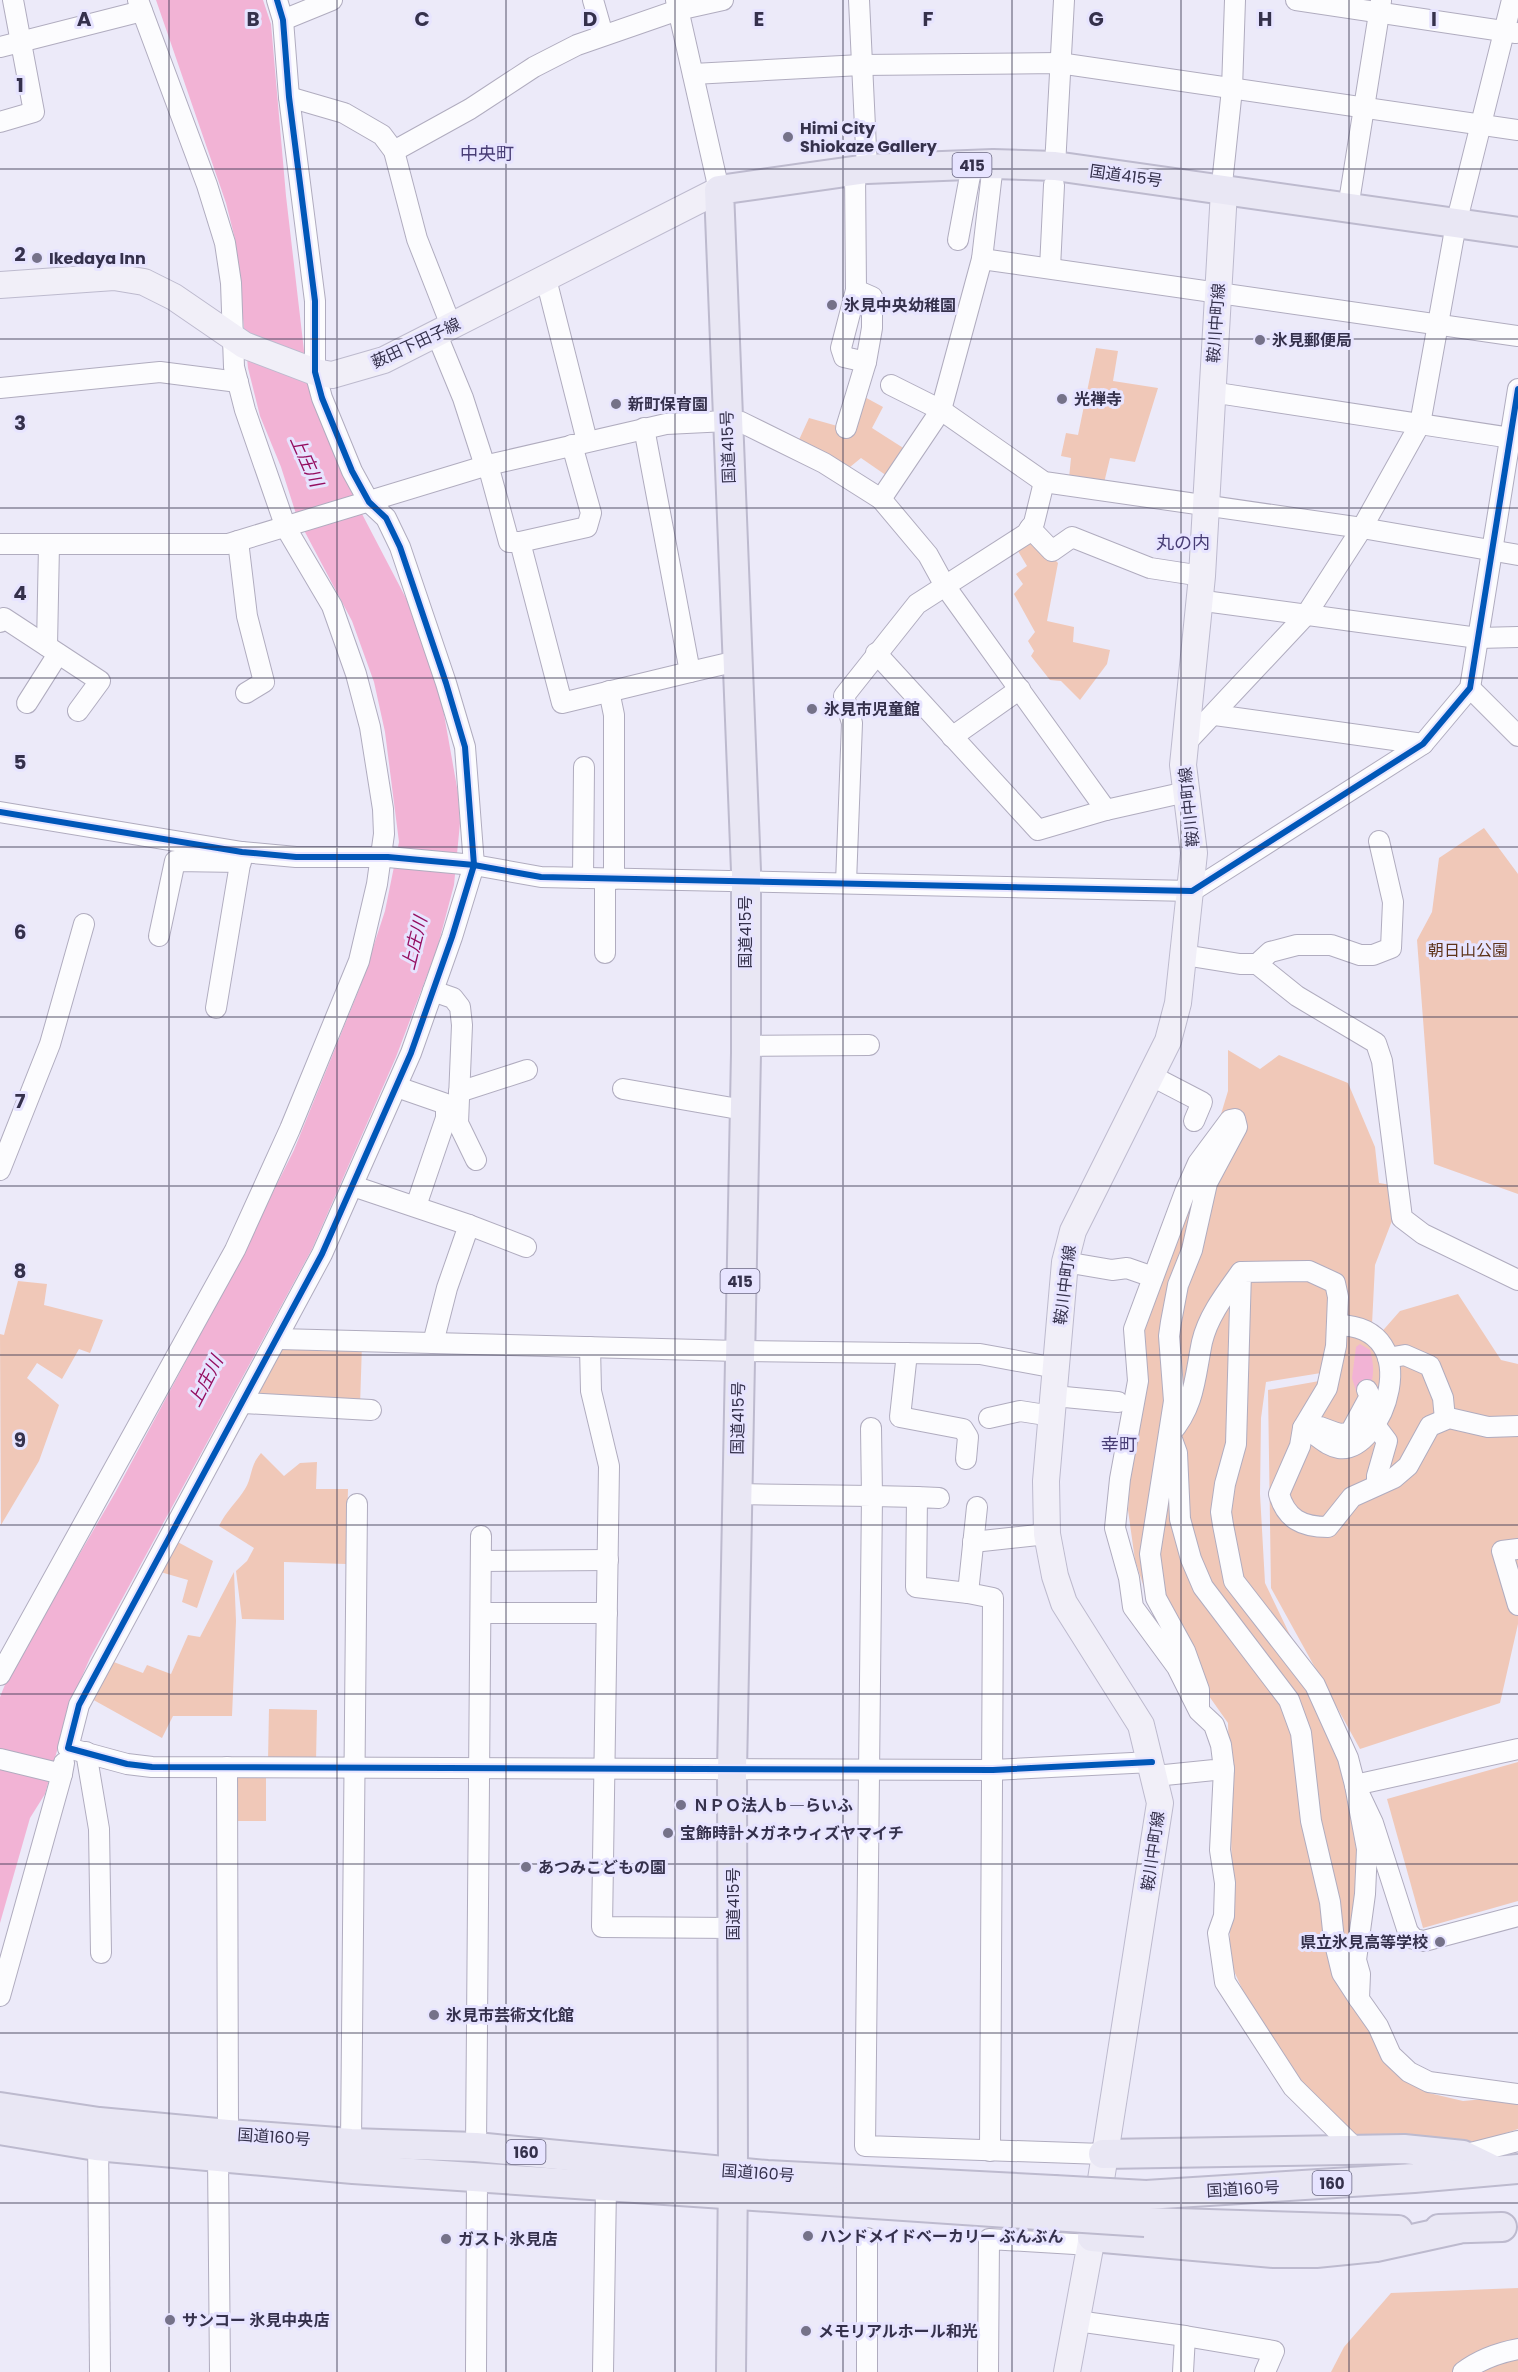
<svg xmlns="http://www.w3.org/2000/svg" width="1518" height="2372" font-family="Poppins,'Noto Sans JP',sans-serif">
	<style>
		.green { fill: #f0c8b8 }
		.water { fill: #f2b3d5 }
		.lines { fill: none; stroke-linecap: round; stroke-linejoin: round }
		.minor-casing { stroke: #b0acbf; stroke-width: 22 }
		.major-casing { stroke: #bdbace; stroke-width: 28 }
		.highway-casing { stroke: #bdbace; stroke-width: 32 }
		.minor { stroke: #fcfcfe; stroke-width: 20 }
		.major { stroke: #f1eff8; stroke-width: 26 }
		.highway { stroke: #e9e7f4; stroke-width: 28 }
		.highway-bridge-casing { stroke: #bdbace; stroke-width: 32; stroke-linecap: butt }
		.highway-bridge { stroke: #e9e7f4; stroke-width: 28 }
		.cycleway-casing { stroke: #e7e4ff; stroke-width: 10 }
		.cycleway { stroke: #0057b8; stroke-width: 6 }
		.grid { fill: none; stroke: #35314c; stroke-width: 1.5; stroke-opacity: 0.55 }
		.poi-dot { fill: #757289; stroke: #e7e4ff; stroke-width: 2 }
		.labels { text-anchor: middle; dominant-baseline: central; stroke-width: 6; stroke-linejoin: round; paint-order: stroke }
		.shield { fill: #e7e4ff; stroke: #6a6782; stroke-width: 1.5 }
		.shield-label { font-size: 15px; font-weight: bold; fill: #35314c }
		.poi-label { font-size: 16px; font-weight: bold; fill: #35314c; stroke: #e7e4ff; text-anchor: start }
		.street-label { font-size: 16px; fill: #35314c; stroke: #e7e4ff }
		.park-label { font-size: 16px; fill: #5d331a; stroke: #e7e4ff }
		.neighbourhood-label { font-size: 18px; fill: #483d75; stroke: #e7e4ff }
		.water-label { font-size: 18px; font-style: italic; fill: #950e61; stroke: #e7e4ff }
		.grid-label { font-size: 20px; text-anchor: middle; font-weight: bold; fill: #35314c; stroke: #e7e4ff; stroke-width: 6; stroke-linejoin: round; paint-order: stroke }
	</style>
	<rect width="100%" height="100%" fill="#eceaf9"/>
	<!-- green -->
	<g class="green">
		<path d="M1096 348 1118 351 1113 381 1158 388 1135 462 1110 458 1104 483 1069 478 1071 458 1061 456 1066 433 1078 435Z"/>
		<path d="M861 395 883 407 872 428 908 451 890 478 861 458 850 467 835 462 798 442 809 418 848 429Z"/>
		<path d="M1031 535 1058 563 1047 621 1074 627 1073 642 1110 650 1107 664 1080 700 1061 681 1050 680 1031 656 1034 651 1028 641 1035 632 1014 594 1023 584 1016 574 1027 566 1015 546Z"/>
		<path d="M1484 828 1518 874V1194L1434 1164 1417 940 1432 912 1439 858Z"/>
		<path d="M1228 1050 1260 1069 1279 1055 1348 1083 1375 1147 1379 1183 1391 1185 1395 1213 1375 1265 1371 1344 1400 1311 1458 1294 1501 1360 1518 1364V1624L1500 1703 1360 1749 1271 1588 1268 1390 1325 1380 1321 1373 1266 1382 1261 1418 1260 1494 1265 1583 1289 1633 1347 1733 1346 1792 1362 1882 1350 1994 1392 2068 1429 2093 1463 2101 1518 2096V2129L1464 2147 1362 2143 1299 2083 1253 2013 1229 1960 1232 1873 1228 1723 1154 1618 1135 1560 1128 1510 1132 1455 1146 1370 1145 1329 1163 1272 1205 1167 1228 1091Z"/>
		<path d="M18 1281 47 1284 44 1305 103 1320 90 1353 79 1349 62 1379 37 1363 27 1378 59 1405 39 1461 1 1525 0 1334 4 1335Z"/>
		<path d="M279 1341 362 1344 360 1406 247 1401Z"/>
		<path d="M261 1453 284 1476 300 1463 317 1462 316 1489H348L346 1564 284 1562V1620L242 1619 236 1571 247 1561 254 1548 219 1526C226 1511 237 1502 245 1489 253 1476 249 1467 261 1453Z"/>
		<path d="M174 1540 213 1561 197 1608 182 1602 188 1580 157 1571Z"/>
		<path d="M234 1572 236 1621 232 1716H173L162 1738 90 1698 111 1661 143 1673 147 1665 171 1674 188 1635 200 1637Z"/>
		<path d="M269 1709 317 1710 316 1762 268 1761Z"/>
		<path d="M1518 1762V1901L1423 1928 1387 1799Z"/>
		<rect x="234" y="1775" width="32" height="46"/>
		<path d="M1518 2288V2372H1331L1344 2347 1391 2293Z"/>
	</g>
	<!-- water -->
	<g class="water">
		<path d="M156 0H263L271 24 286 196 308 385 361 512 409 604 428 653 442 703 458 793 460 823 454 885 437 949 396 1057 312 1249 90 1658 70 1704 45 1794 30 1818 0 1923V1697L8 1677 115 1493 221 1296 294 1150 360 987 385 911 399 842 385 732 374 682 352 621 297 517 281 467 260 416 248 368 235 239 226 203Z"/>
		<path d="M1360 1344 1370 1350C1374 1364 1376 1383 1364 1393L1356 1391 1352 1378 1356 1347Z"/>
	</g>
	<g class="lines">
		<defs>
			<g id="minor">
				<path d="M277 0 283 20 289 97 315 301V372L322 398 352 471 369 502 386 518 400 547 446 683 465 747 474 865 452 937 411 1053 322 1254 79 1705 68 1748 127 1764 152 1767 993 1770 1152 1762"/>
				<path d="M593 0 603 35"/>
				<path d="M676 0 719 190"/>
				<path d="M859 0 867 169"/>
				<path d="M1296 0 1516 33"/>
				<path d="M283 20 332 0"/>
				<path d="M0 47 142 11"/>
				<path d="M693 74 861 65 1059 63 1518 130"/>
				<path d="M289 97 344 113 382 135 394 151 417 239 452 328"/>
				<path d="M0 122 34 112 13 0"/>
				<path d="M394 151 470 109 534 67 577 45 678 10 723 0"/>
				<path d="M1055 166 1064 0"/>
				<path d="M855 171 856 290 872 297V328L866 362 844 357 841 348 856 290"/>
				<path d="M1224 191 1222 184 1232 89 1235 0"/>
				<path d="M1348 208 1381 1"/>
				<path d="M958 240 972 165"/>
				<path d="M982 259 1518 336"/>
				<path d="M1050 268 1054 185"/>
				<path d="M546 279 587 441"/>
				<path d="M437 335 463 398 485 466"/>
				<path d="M891 385 941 410 1044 482 1362 528 1518 555"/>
				<path d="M0 388 160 372 238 382"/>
				<path d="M1211 392 1518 439"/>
				<path d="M644 428 690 672 737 661"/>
				<path d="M846 428 866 362"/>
				<path d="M488 465 509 542H520L562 703 690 672"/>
				<path d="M881 499 941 410 982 259 993 164"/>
				<path d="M1030 528 1052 551 1072 537 1150 568 1202 576"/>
				<path d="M238 541 247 616 264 682 246 693"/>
				<path d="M520 542 587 527 591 513 572 445"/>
				<path d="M0 544H228L488 465 666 424 727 421 741 422 824 463 881 499 928 555 945 586 1106 810"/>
				<path d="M1197 600 1478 638 1518 637"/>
				<path d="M0 622 4 618 100 681 78 711"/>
				<path d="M47 646 49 545"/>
				<path d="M876 653 1038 830 1106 810 1186 792"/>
				<path d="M1470 688 1518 736"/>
				<path d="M609 691 614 715V879"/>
				<path d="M27 703 58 654"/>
				<path d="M1215 715 1423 744"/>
				<path d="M952 737 1020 689"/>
				<path d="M1184 745 1306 615 1362 528 1420 424 1456 224 1512 0"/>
				<path d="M0 812 242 852 296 857H388L474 865 541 877 1192 891 1423 744 1470 688 1518 389"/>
				<path d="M583 878 584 767"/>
				<path d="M605 879V953"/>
				<path d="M846 883 852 723 844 696 917 604 1026 534 1034 523 1044 482"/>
				<path d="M159 936 175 861 241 862"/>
				<path d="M1184 955 1240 964H1257L1297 996 1376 1043 1382 1061 1402 1218 1423 1234 1518 1280"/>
				<path d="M1257 964 1270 952 1297 945H1331L1360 955H1373L1391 948 1393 902 1379 841"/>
				<path d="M433 991 453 998 460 1007 462 1025 458 1123 476 1160"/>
				<path d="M216 1008 242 852"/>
				<path d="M746 1046 869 1045"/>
				<path d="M1150 1075 1202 1102 1194 1121"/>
				<path d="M397 1087 446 1104V1118L416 1206"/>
				<path d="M623 1089 744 1110"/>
				<path d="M459 1092 527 1070"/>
				<path d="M0 1170 50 1044 84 924"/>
				<path d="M353 1186 469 1225 526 1247"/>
				<path d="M1065 1262 1112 1270 1127 1268 1153 1277"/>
				<path d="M1241 1272C1226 1293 1208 1316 1202 1342 1195 1376 1195 1406 1170 1434L1177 1453 1180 1519 1191 1559 1203 1587 1289 1700 1301 1733 1311 1821 1330 1902 1334 1940 1342 1973 1359 1999"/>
				<path d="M278 1339 738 1351 980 1354 1056 1368"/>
				<path d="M433 1343 447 1288 469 1225"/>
				<path d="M590 1347 591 1391 609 1466 602 1927 733 1928"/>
				<path d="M907 1353 900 1417 963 1429 968 1437 966 1459"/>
				<path d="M1388 1358 1405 1355 1430 1366 1443 1398 1445 1419"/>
				<path d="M1054 1396 1118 1402"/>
				<path d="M244 1403 371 1410"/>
				<path d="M989 1418 1020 1411 1052 1416"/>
				<path d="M1375 1425 1387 1441 1377 1476V1485"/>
				<path d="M1518 1426 1488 1427 1449 1418 1430 1426 1408 1466 1394 1478 1352 1497 1328 1527C1302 1527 1286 1519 1279 1494L1300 1446 1303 1428 1327 1388 1336 1346 1338 1297 1335 1283 1309 1271 1241 1272 1236 1444 1225 1484 1221 1512 1223 1525 1234 1581 1315 1685 1348 1758 1355 1785 1373 1823 1408 1932 1414 1939 1424 1941 1518 1916"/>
				<path d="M1320 1427 1339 1434 1350 1433 1370 1396 1367 1390"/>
				<path d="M871 1428 872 1496 917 1497"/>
				<path d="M1303 1428C1316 1433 1325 1446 1339 1448 1382 1454 1429 1327 1338 1325"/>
				<path d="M736 1494 872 1496 865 2146 1103 2154"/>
				<path d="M939 1498 917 1497 916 1587 968 1593"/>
				<path d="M977 1507 968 1593 993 1598 990 2151"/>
				<path d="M973 1542 1047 1534"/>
				<path d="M1518 1549 1502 1551 1518 1605"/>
				<path d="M481 1561 608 1560"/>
				<path d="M481 1613H607"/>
				<path d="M0 1675 235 1250 290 1129 359 961 377 884 384 834 383 809 370 727 356 674 332 606 286 528 245 410 234 367 231 283 225 243 207 185 138 0"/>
				<path d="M1518 1749 1355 1785 1367 1849 1365 1894 1356 1960 1360 1974 1359 1999 1378 2026 1391 2055 1409 2072 1429 2082 1518 2094"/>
				<path d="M86 1752 99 1829 101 1953"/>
				<path d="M0 1759 62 1774 64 1763"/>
				<path d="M227 1767 228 2134"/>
				<path d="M1224 1769 1220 1850 1225 1883 1224 1916 1218 1933 1225 1982 1293 2087 1357 2150"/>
				<path d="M1155 1776 1224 1769 1221 1745 1214 1725 1199 1711 1177 1667 1133 1607 1129 1578 1115 1528 1120 1479 1138 1381 1134 1329 1185 1192 1198 1163 1230 1120 1235 1119 1237 1127 1207 1183 1192 1250 1178 1285 1171 1322 1169 1336 1174 1401 1150 1554 1156 1598 1185 1651 1199 1690V1711"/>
				<path d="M0 1996 62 1774"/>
				<path d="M98 2133 100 2372"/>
				<path d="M351 2143 357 1504"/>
				<path d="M476 2147 481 1536"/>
				<path d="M1463 2155 1518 2141"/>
				<path d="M218 2156 220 2372"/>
				<path d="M1077 2321 1185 2336 1183 2372"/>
				<path d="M1185 2336 1274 2351 1265 2372"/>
				<path d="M476 2372 477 2178"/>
				<path d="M603 2372 606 2187"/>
				<path d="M867 2372V2238"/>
				<path d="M988 2372 989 2239 1091 2245"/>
				<path d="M1463 2372C1480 2359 1497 2353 1518 2349"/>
			</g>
			<g id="major">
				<path d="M0 285 114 277 144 282 174 297 244 345 315 372 332 375 384 360 719 190"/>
				<path d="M1067 2372 1092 2237 1160 1803 1141 1725 1064 1603 1055 1576 1047 1534 1046 1481 1065 1262 1073 1231 1168 1041 1178 1003 1194 853 1183 765 1202 576 1224 191"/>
			</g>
			<g id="highway">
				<path d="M0 2107 99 2122 228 2134 351 2143 476 2147 767 2175 1054 2190"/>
				<path d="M0 2130 96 2146 353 2169 1052 2216"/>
				<path d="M1103 2154 1404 2149 1463 2155 1494 2170"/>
				<path d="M1146 2195 1414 2178 1518 2169"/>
				<path d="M1145 2222 1398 2230"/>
				<path d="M1439 2229 1502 2227"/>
				<path d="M1092 2237 1274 2253H1316L1376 2247 1458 2229"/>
				<path d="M731 2372 733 2172 732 1771 746 1053V871L719 190 867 169 993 164 1055 166 1518 232"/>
			</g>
		</defs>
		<!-- minor casing -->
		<use href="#minor" class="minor-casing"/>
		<!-- major casing -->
		<use href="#major" class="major-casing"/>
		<!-- highway casing -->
		<use href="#highway" class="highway-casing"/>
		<!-- minor -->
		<use href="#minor" class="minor"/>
		<!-- major -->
		<use href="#major" class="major"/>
		<!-- highway -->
		<use href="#highway" class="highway"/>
		<defs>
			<g id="highway-bridge">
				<path d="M1054 2190 1146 2195"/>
				<path d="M1052 2216 1145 2222"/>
			</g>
		</defs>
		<!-- highway-bridge casing -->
		<use href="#highway-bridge" class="highway-bridge-casing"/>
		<!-- highway-bridge -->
		<use href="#highway-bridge" class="highway-bridge"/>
		<defs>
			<g id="cycleway">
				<path d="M277 0 283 20 289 97 315 301V372L322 398 352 471 369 502 386 518 400 547 446 683 465 747 474 865 452 937 411 1053 322 1254 79 1705 68 1748 127 1764 152 1767 993 1770 1152 1762"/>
				<path d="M0 812 242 852 296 857H388L474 865 541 877 1192 891 1423 744 1470 688 1518 389"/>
			</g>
		</defs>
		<!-- cycleway casing -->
		<use href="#cycleway" class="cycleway-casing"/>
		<!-- cycleway -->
		<use href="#cycleway" class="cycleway"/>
	</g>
	<!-- grid -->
	<path class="grid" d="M169 0V2372M337 0V2372M506 0V2372M675 0V2372M843 0V2372M1012 0V2372M1181 0V2372M1349 0V2372M0 169H1518M0 339H1518M0 508H1518M0 678H1518M0 847H1518M0 1017H1518M0 1186H1518M0 1355H1518M0 1525H1518M0 1694H1518M0 1864H1518M0 2033H1518M0 2203H1518"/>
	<!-- markers -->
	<g class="poi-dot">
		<circle cx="788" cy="137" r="6"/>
		<circle cx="37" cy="258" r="6"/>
		<circle cx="832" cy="305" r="6"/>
		<circle cx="1260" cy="340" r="6"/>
		<circle cx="1062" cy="399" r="6"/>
		<circle cx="616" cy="404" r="6"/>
		<circle cx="812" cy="709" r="6"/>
		<circle cx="681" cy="1805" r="6"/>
		<circle cx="668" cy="1833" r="6"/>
		<circle cx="526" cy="1867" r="6"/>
		<circle cx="1440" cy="1942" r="6"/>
		<circle cx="434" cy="2015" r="6"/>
		<circle cx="808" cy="2236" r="6"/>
		<circle cx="446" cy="2239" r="6"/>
		<circle cx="170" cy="2320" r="6"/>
		<circle cx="806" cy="2331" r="6"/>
	</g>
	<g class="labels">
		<!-- shield labels -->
		<g class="shield">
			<rect x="952.5" y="153" width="39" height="24" rx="4.5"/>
			<rect x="720.5" y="1269" width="39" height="24" rx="4.5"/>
			<rect x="506.5" y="2140" width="39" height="24" rx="4.5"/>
			<rect x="1312.5" y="2171" width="39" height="24" rx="4.5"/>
		</g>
		<g class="shield-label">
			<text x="972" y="165">415</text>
			<text x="740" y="1281">415</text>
			<text x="526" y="2152">160</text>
			<text x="1332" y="2183">160</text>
		</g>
		<!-- poi labels -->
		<g class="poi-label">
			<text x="800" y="128">Himi City<tspan x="800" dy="18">Shiokaze Gallery</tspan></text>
			<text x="49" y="258">Ikedaya Inn</text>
			<text x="844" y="305">氷見中央幼稚園</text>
			<text x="1272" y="340">氷見郵便局</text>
			<text x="1074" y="399">光禅寺</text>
			<text x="628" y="404">新町保育園</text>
			<text x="824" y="709">氷見市児童館</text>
			<text x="693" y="1805">ＮＰＯ法人ｂ―らいふ</text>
			<text x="680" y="1833">宝飾時計メガネウィズヤマイチ</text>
			<text x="538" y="1867">あつみこどもの園</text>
			<text x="1428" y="1942" text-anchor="end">県立氷見高等学校</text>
			<text x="446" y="2015">氷見市芸術文化館</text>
			<text x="820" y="2236">ハンドメイドベーカリー ぶんぶん</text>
			<text x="458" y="2239">ガスト 氷見店</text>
			<text x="182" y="2320">サンコー 氷見中央店</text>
			<text x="818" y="2331">メモリアルホール和光</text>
		</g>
		<!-- street labels -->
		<g class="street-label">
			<text transform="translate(1126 176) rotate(8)">国道415号</text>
			<text transform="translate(1216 323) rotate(-86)">鞍川中町線</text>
			<text transform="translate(416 343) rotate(-25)">薮田下田子線</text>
			<text transform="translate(728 447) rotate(-92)">国道415号</text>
			<text transform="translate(1189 807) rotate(-96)">鞍川中町線</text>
			<text transform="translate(745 932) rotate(-90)">国道415号</text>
			<text transform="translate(1065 1285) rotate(-83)">鞍川中町線</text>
			<text transform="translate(738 1418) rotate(-89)">国道415号</text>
			<text transform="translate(1153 1851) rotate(-82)">鞍川中町線</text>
			<text transform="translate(733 1904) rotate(-90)">国道415号</text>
			<text transform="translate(274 2137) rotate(4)">国道160号</text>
			<text transform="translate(758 2173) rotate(4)">国道160号</text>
			<text transform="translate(1243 2189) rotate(-3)">国道160号</text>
		</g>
		<!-- park labels -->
		<g class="park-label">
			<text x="1468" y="950">朝日山公園</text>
		</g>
		<!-- neighbourhood labels -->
		<g class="neighbourhood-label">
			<text x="487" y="153">中央町</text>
			<text x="1183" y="542">丸の内</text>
			<text x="1119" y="1444">幸町</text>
		</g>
		<!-- water labels -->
		<g class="water-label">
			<text transform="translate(307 461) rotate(66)">上庄川</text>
			<text transform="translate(414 943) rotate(-76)">上庄川</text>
			<text transform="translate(205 1381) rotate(-63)">上庄川</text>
		</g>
	</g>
	<g class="grid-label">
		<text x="84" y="26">A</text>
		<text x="253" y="26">B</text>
		<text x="422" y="26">C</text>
		<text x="590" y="26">D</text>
		<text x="759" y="26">E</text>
		<text x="928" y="26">F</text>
		<text x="1096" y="26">G</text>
		<text x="1265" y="26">H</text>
		<text x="1434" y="26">I</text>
		<text x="20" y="92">1</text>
		<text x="20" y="261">2</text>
		<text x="20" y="430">3</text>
		<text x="20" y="600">4</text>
		<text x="20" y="769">5</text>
		<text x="20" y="939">6</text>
		<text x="20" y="1108">7</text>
		<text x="20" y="1278">8</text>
		<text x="20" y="1447">9</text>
	</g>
</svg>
